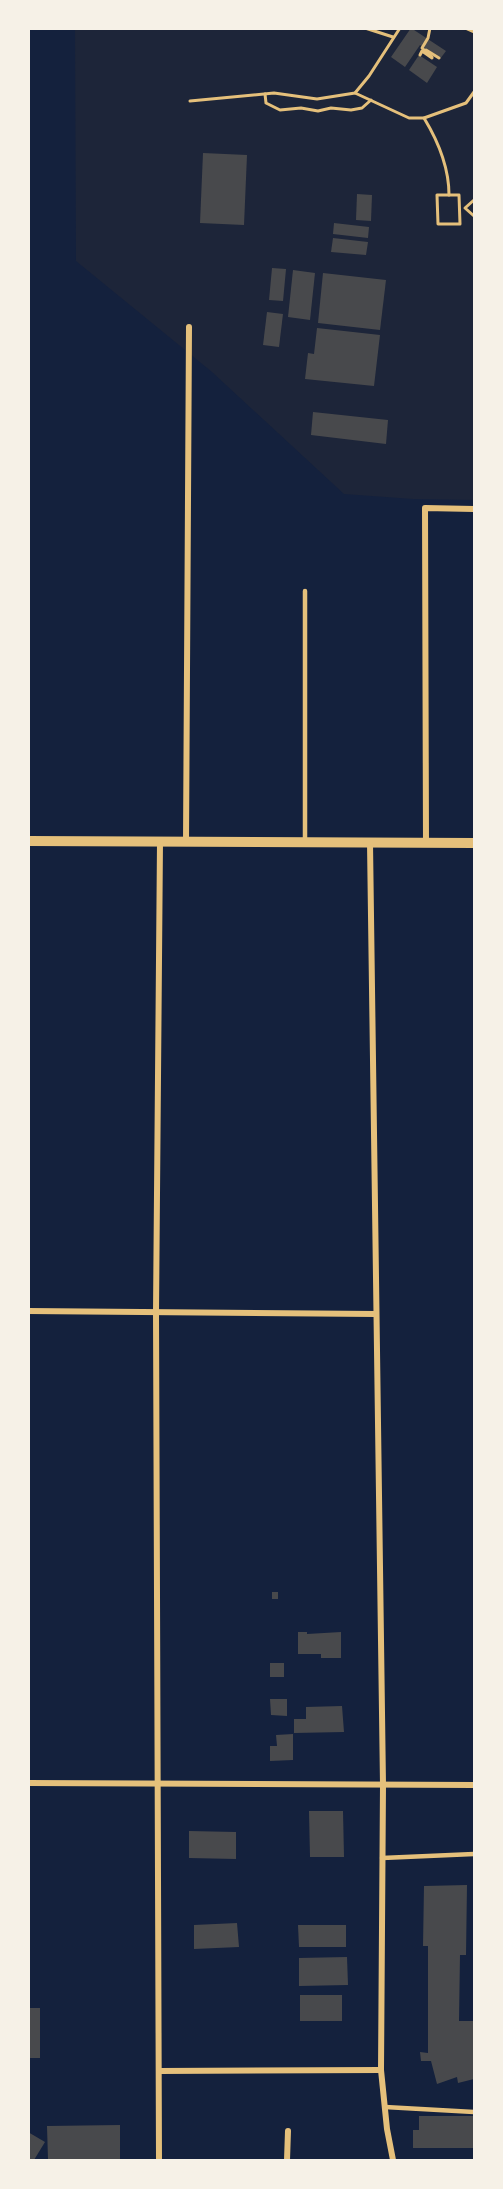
<svg xmlns="http://www.w3.org/2000/svg" width="503" height="2189" font-family="'Space Grotesk',sans-serif">
	<style>
		.green { fill: #1d2539 }
		.building { fill: #48494c }
		.lines { fill: none; stroke-linecap: round; stroke-linejoin: round }
		.path { stroke: #e5c07b; stroke-width: 3 }
		.service { stroke: #e5c07b; stroke-width: 4.5 }
		.minor { stroke: #e5c07b; stroke-width: 6 }
		.tertiary { stroke: #e5c07b; stroke-width: 10 }
	</style>
	<rect width="100%" height="100%" fill="#14213d"/>
	<!-- green -->
	<path class="green" d="M75 29H474V500L413 499 344 494 212 372 76 261Z"/>
	<!-- building -->
	<g class="building">
		<path d="M411 28 446 51 440 59 420 45 405 67 391 57Z"/>
		<path d="M419 55 437 67 427 83 409 70Z"/>
		<path d="M203 153 247 155 244 225 200 223Z"/>
		<path d="M357 194 372 195 371 221 356 220Z"/>
		<path d="M334 223 369 227 368 238 333 234Z"/>
		<path d="M333 238 368 242 366 255 331 252Z"/>
		<path d="M272 268 286 269 283 301 269 300Z"/>
		<path d="M293 270 315 273 310 320 288 317Z"/>
		<path d="M323 273 386 280 380 330 318 323Z"/>
		<path d="M267 312 283 314 279 347 263 345Z"/>
		<path d="M317 328 380 335 374 386 305 379 308 353 314 354Z"/>
		<path d="M313 412 388 420 386 444 311 435Z"/>
		<rect x="272" y="1592" width="6" height="7"/>
		<path d="M298 1632H307V1634L341 1632V1658H321V1654H298Z"/>
		<rect x="270" y="1663" width="14" height="14"/>
		<path d="M270 1699H287V1716L271 1715Z"/>
		<path d="M342 1706 344 1732 294 1733V1719H306V1707Z"/>
		<path d="M293 1734V1760L270 1761V1746H277L276 1735Z"/>
		<path d="M309 1811H343L344 1857H310Z"/>
		<path d="M189 1831 236 1832V1859L189 1858Z"/>
		<path d="M467 1885 466 1955H460L459 2021H474V2079L458 2083 457 2077 437 2084 431 2061H421L420 2052 428 2053V1946H423L424 1886Z"/>
		<path d="M237 1923 239 1947 194 1949V1925Z"/>
		<path d="M298 1925H346V1947H299Z"/>
		<path d="M347 1957 348 1985 299 1986V1958Z"/>
		<rect x="300" y="1995" width="42" height="26"/>
		<rect x="28" y="2008" width="12" height="50"/>
		<path d="M419 2116H474V2148H413V2130H419Z"/>
		<path d="M120 2125V2160H48L47 2126Z"/>
		<path d="M28 2132 45 2142 34 2160H28Z"/>
	</g>
	<g class="lines">
		<!-- path -->
		<g class="path">
			<path d="M306 28H326"/>
			<path d="M365 28 393 37"/>
			<path d="M465 28 474 32"/>
			<path d="M426 50 439 58"/>
			<path d="M420 55 422 51 432 58V57L422 48 428 38 430 28"/>
			<path d="M355 93 409 118H424L466 103 474 92"/>
			<path d="M265 94 266 103 280 110 301 108 318 111 331 108 351 110 362 108 371 100"/>
			<path d="M190 101 274 93 317 99 355 93 369 76 400 28"/>
			<path d="M424 118C438 141 449 168 449 195"/>
			<path d="M437 195H459L460 224H438Z"/>
			<path d="M474 200 465 208 474 216"/>
		</g>
		<!-- service -->
		<g class="service">
			<path d="M305 591V842"/>
			<path d="M382 1858 474 1854"/>
			<path d="M385 2107 474 2112"/>
		</g>
		<!-- minor -->
		<g class="minor">
			<path d="M186 842 189 327"/>
			<path d="M370 843 383 1785 381 2070 387 2129 393 2160"/>
			<path d="M426 843 425 508 474 509"/>
			<path d="M28 1311 376 1314"/>
			<path d="M28 1783 474 1785"/>
			<path d="M159 2071 381 2070"/>
			<path d="M159 2160 156 1312 160 842"/>
			<path d="M287 2160 288 2131"/>
		</g>
		<!-- tertiary -->
		<path class="tertiary" d="M28 841 474 843"/>
	</g>
	<!-- border -->
	<rect width="503" height="2189" fill="none" stroke="#f6f1e7" stroke-width="60"/>
</svg>
